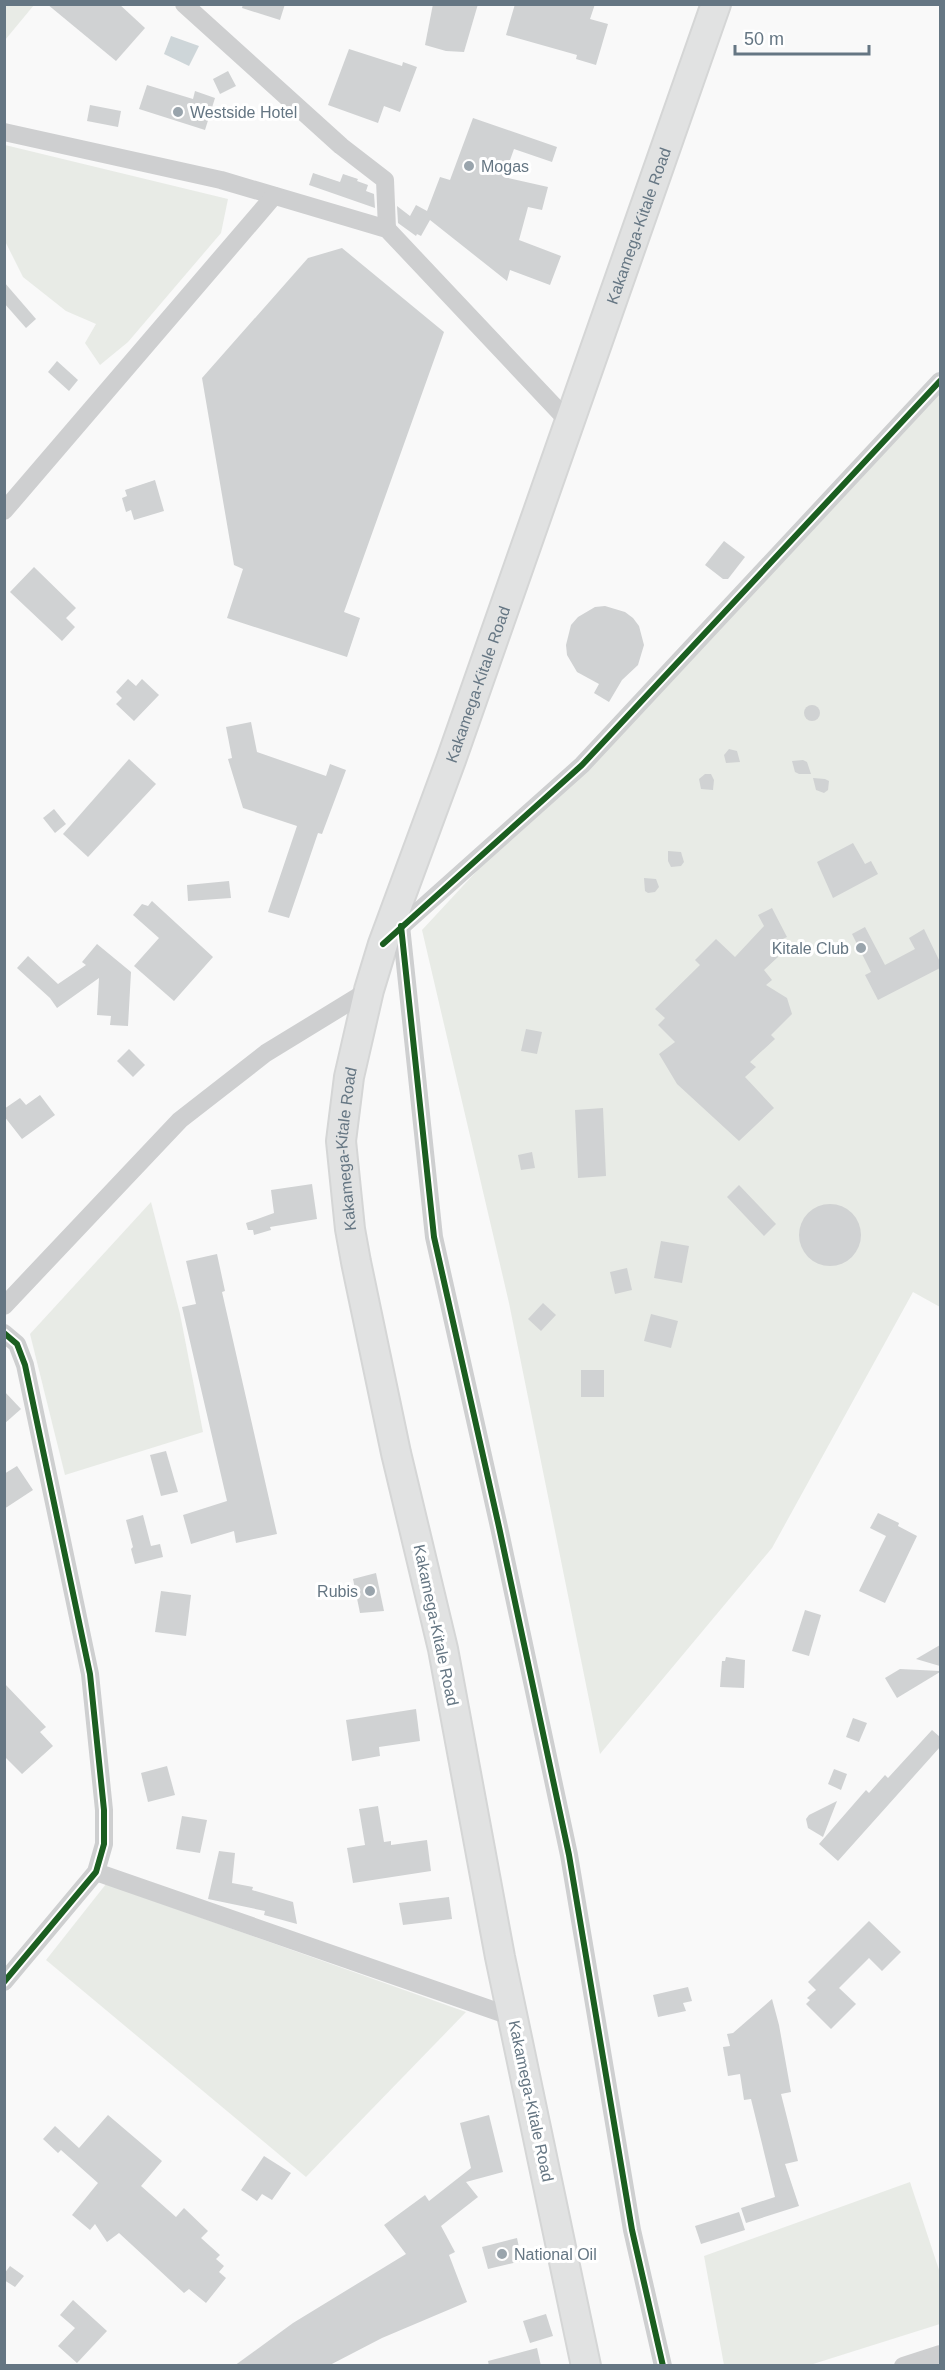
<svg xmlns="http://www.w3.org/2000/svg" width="945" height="2370" font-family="Helvetica,sans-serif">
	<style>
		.green { fill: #e8ebe6 }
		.water { fill: #ced6d9 }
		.building { fill: #d0d2d3 }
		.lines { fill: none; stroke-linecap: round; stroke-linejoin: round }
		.trunk-casing { stroke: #d5d6d6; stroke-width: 32 }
		.minor { stroke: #cecfd0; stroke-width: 18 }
		.trunk { stroke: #e1e2e2; stroke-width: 28 }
		.cycleway-casing { stroke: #fff; stroke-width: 10 }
		.cycleway { stroke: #1b5e20; stroke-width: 6 }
		.poi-dot { fill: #99a4ac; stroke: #fff; stroke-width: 2 }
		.labels { text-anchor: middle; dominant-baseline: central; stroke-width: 6; stroke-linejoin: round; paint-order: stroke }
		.poi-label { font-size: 16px; fill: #657683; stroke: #fff; text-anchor: start }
		.street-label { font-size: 16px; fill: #657683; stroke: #fff }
	</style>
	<rect width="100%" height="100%" fill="#f9f9f9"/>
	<!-- green -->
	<g class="green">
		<path d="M5 4 34 5 5 40 4 5Z"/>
		<path d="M5 145 228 199 221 233 128 342 100 365 85 343 96 324 66 311 23 277 5 241Z"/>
		<path d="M940 372V1307L913 1292 772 1548 600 1754 509 1303 422 930Z"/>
		<path d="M151 1202 180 1314 203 1432 65 1475 30 1334Z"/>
		<path d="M106 1884 466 2012 306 2177 46 1960Z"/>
		<path d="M910 2182 940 2273V2324L810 2365H724L704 2256Z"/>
	</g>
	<!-- water -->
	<path class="water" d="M171 36 199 46 189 66 164 54Z"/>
	<!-- building -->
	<g class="building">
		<path d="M47 4H119L145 28 116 61Z"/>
		<path d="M243 4H285L280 20 242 8Z"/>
		<path d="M433 4H478L464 52 446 51 425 45Z"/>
		<path d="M515 4H595L590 19 608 24 596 65 576 59 577 55 506 35Z"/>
		<path d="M349 49 402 66 403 62 417 67 400 112 384 106 378 123 328 105Z"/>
		<path d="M228 71 236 86 220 94 213 79Z"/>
		<path d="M147 85 193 99 195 91 215 98 205 130 139 109Z"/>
		<path d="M90 105 121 111 118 127 87 121Z"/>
		<path d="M473 118 557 147 552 162 514 149 504 177 548 187 542 210 528 207 519 240 561 256 550 285 510 270 507 281 430 220 421 236 417 234 416 236 398 223 397 206 410 216 416 205 427 211 440 177 450 180Z"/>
		<path d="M313 173 340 182 343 174 358 179 357 181 368 185 366 191 374 194 375 208 309 185Z"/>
		<path d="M342 248 444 332 344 612 360 618 347 657 227 618 243 569 234 565 202 378 308 258Z"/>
		<path d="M4 282 36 319 26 328 4 303Z"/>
		<path d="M57 361 78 380 69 391 48 372Z"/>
		<path d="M155 480 164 511 134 520 131 510 126 512 122 498 127 496 125 490Z"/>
		<path d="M724 541 745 557 728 579H723L705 565Z"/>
		<path d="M34 567 76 608 66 618 75 627 62 641 10 592Z"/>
		<path d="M605 606 625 612 633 618 639 626 644 645 638 665 622 680 609 702 594 693 599 684 577 672 567 655 566 645 571 625 578 617 595 607Z"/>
		<path d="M128 679 136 686 142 679 159 695 134 721 116 704 122 698 116 692Z"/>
		<circle cx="812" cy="713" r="8"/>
		<path d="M251 722 257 752 326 776 330 764 346 770 322 834 318 833 289 918 268 912 297 826 243 808 228 759 232 758 226 727Z"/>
		<path d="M729 749 737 751 740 762 726 763 724 755Z"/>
		<path d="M129 759 156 784 88 857 63 834Z"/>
		<path d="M803 760 807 762 811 774H799L795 772 792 761Z"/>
		<path d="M705 774H711L714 780 713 790 701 789 699 779Z"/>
		<path d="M813 778 825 779 829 781 828 790 824 793 816 790Z"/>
		<path d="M54 809 66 824 55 833 43 818Z"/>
		<path d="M853 843 865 864 871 861 878 874 833 898 817 862Z"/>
		<path d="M668 851 681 852 684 862 681 866 671 867 668 861Z"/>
		<path d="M644 878 656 879 659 887 655 892 648 893 645 891Z"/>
		<path d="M229 881 231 898 188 901 187 885Z"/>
		<path d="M152 901 213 957 174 1001 134 966 159 938 133 915 142 904 148 906Z"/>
		<path d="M772 908 787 937 770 945 778 957 764 970 772 980 766 985 787 998 792 1014 771 1035 775 1039 750 1062 756 1067 745 1077 774 1108 739 1141 677 1084 659 1054 675 1042 658 1025 665 1018 655 1009 700 965 695 960 716 939 735 957 764 926 758 915Z"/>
		<path d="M865 927 885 965 915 949 909 938 924 929 940 962V968L878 1000 865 975 871 972 852 934Z"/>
		<path d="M97 944 131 972 128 1026 110 1025 111 1016 97 1015 99 978 57 1008 50 998 17 968 28 956 58 984 86 965 82 962Z"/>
		<path d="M526 1029 542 1032 537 1054 521 1051Z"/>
		<path d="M129 1049 145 1065 133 1077 117 1061Z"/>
		<path d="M40 1095 55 1115 22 1139 4 1116V1109L20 1098 26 1105Z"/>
		<path d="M603 1108 606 1176 578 1178 575 1110Z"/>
		<path d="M532 1152 535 1168 521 1170 518 1155Z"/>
		<path d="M312 1184 317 1219 270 1227 271 1230 254 1235 253 1230H248L246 1223 274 1213 271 1190Z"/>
		<path d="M739 1185 776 1224 764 1236 727 1197Z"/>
		<circle cx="830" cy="1235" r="31"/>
		<path d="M661 1241 689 1246 682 1283 654 1278Z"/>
		<path d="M217 1254 225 1291 222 1292 277 1534 236 1543 234 1531 191 1544 183 1515 227 1501 182 1307 196 1304 186 1261Z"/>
		<path d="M627 1268 632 1290 615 1294 610 1272Z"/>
		<path d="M543 1303 556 1315 541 1331 528 1319Z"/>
		<path d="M651 1314 678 1321 671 1348 644 1341Z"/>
		<rect x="581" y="1370" width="23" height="27"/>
		<path d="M4 1391 21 1409 4 1424Z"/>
		<path d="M166 1451 178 1492 161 1496 150 1455Z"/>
		<path d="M17 1466 33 1490 4 1509V1474Z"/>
		<path d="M878 1513 899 1523 898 1526 917 1536 885 1603 859 1591 886 1536 870 1528Z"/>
		<path d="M143 1515 151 1546 160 1544 163 1557 135 1564 131 1549 133 1547 126 1520Z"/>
		<path d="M376 1573 384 1611 360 1613 353 1579Z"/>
		<path d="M161 1591 191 1595 186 1636 155 1632Z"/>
		<path d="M805 1610 821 1615 809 1656 792 1651Z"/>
		<path d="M940 1645V1666L916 1659Z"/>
		<path d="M726 1657 745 1660 744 1688 720 1687 722 1661H725Z"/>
		<path d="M900 1669 940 1671V1672L897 1698 885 1678Z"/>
		<path d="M4 1683 46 1727 40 1732 53 1746 22 1774 4 1756Z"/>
		<path d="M416 1709 420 1741 379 1747 380 1756 352 1761 346 1720Z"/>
		<path d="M853 1718 867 1723 859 1742 846 1737Z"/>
		<path d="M932 1730 940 1737V1747L838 1861 819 1844 866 1790 869 1793 885 1775 888 1778Z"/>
		<path d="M167 1766 175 1795 148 1802 141 1773Z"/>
		<path d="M834 1769 847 1774 841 1790 828 1784Z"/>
		<path d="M837 1801 823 1837 808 1828 806 1819 809 1815Z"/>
		<path d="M378 1806 384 1842 391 1841V1845L427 1840 431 1871 353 1883 347 1848 365 1845 359 1809Z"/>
		<path d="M182 1816 207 1820 200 1853 176 1849Z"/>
		<path d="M219 1851 235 1853 232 1883 253 1887 252 1890 293 1902 297 1924 264 1915 265 1911 208 1899Z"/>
		<path d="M449 1897 452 1919 403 1925 399 1903Z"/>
		<path d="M869 1921 901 1952 882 1971 869 1958 839 1988 856 2004 831 2029 806 2004 810 2000 807 1998 816 1990 808 1982Z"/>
		<path d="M688 1987 692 2001 683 2003 686 2011 658 2017 653 1995Z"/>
		<path d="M772 1999 779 2025 791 2092 781 2094 798 2161 785 2164 799 2206 746 2223 741 2208 775 2197 751 2099 744 2100 740 2074 728 2076 723 2047 730 2046 727 2034 733 2033Z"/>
		<path d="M108 2115 162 2161 141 2186 176 2217 184 2208 208 2231 201 2238 220 2255 216 2259 224 2266 219 2272 226 2278 206 2303 189 2289 184 2293 119 2233 107 2242 95 2224 90 2230 72 2215 98 2183 61 2150 58 2153 43 2139 55 2126 79 2148Z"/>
		<path d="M489 2115 503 2172 466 2182 478 2197 441 2226 455 2252 449 2255 467 2302 382 2338 328 2366H234L293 2323 406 2254 384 2225 425 2195 429 2201 471 2168 460 2123Z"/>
		<path d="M264 2156 291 2173 272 2200 262 2194 257 2201 241 2190Z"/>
		<path d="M739 2212 745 2230 701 2244 695 2226Z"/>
		<path d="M517 2238 522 2261 488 2269 482 2247Z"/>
		<path d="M10 2266 24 2276 15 2287 4 2280V2274Z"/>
		<path d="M73 2300 107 2331 77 2363 58 2346 75 2328 60 2315Z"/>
		<path d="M546 2314 553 2336 530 2343 523 2321Z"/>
		<path d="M537 2348 541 2366H489L488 2361Z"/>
	</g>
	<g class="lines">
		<defs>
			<g id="trunk">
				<path id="s1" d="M586 2366 500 1957 443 1649 396 1453 356 1262 350 1229 341 1141 349 1077 369 990 383 944 451 760 716 4"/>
			</g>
		</defs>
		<!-- trunk casing -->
		<use href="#trunk" class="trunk-casing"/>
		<!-- minor -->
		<g class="minor">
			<path d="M184 4 341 146 385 180 387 229"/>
			<path d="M4 132 221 180 387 229 569 422"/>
			<path d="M4 511 274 196"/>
			<path d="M401 926 434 1237 499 1527 569 1855 632 2230 663 2366"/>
			<path d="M393 934 582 765 940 381"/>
			<path d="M4 1306 180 1120 266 1053 369 990"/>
			<path d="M4 1333 17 1344 25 1365 90 1674 104 1810V1844L96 1872 4 1982"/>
			<path d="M96 1872 513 2017"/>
			<path d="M903 2366 940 2354"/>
		</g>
		<!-- trunk -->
		<use href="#trunk" class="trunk"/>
		<defs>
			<g id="cycleway">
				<path d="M401 926 434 1237 499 1527 569 1855 632 2230 663 2366"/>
				<path d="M383 944 582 765 940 381"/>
				<path d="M4 1333 17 1344 25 1365 90 1674 104 1810V1844L96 1872 4 1982"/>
			</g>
		</defs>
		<!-- cycleway casing -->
		<use href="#cycleway" class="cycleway-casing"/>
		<!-- cycleway -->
		<use href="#cycleway" class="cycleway"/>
	</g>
	<!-- markers -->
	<g class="poi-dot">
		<circle cx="178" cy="112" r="6"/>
		<circle cx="469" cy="166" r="6"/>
		<circle cx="861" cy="948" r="6"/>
		<circle cx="370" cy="1591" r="6"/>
		<circle cx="502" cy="2254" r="6"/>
	</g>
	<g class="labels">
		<!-- poi labels -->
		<g class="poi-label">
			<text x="190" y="112">Westside Hotel</text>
			<text x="481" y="166">Mogas</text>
			<text x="849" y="948" text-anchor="end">Kitale Club</text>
			<text x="358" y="1591" text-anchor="end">Rubis</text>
			<text x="514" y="2254">National Oil</text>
		</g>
		<!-- street labels -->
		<g class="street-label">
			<text stroke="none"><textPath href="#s1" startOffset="2214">Kakamega-Kitale Road</textPath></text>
			<text stroke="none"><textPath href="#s1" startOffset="1728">Kakamega-Kitale Road</textPath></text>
			<text stroke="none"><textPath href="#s1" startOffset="1242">Kakamega-Kitale Road</textPath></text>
			<text transform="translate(436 1625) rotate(78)">Kakamega-Kitale Road</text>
			<text transform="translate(531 2101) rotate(78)">Kakamega-Kitale Road</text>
		</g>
	</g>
	<!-- border -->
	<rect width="945" height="2370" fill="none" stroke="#657683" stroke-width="12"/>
	<!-- scale -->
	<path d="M735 45v9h134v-9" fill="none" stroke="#657683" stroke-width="3"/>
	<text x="744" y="45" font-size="18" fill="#657683" stroke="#ffffff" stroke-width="4.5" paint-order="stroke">50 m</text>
</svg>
